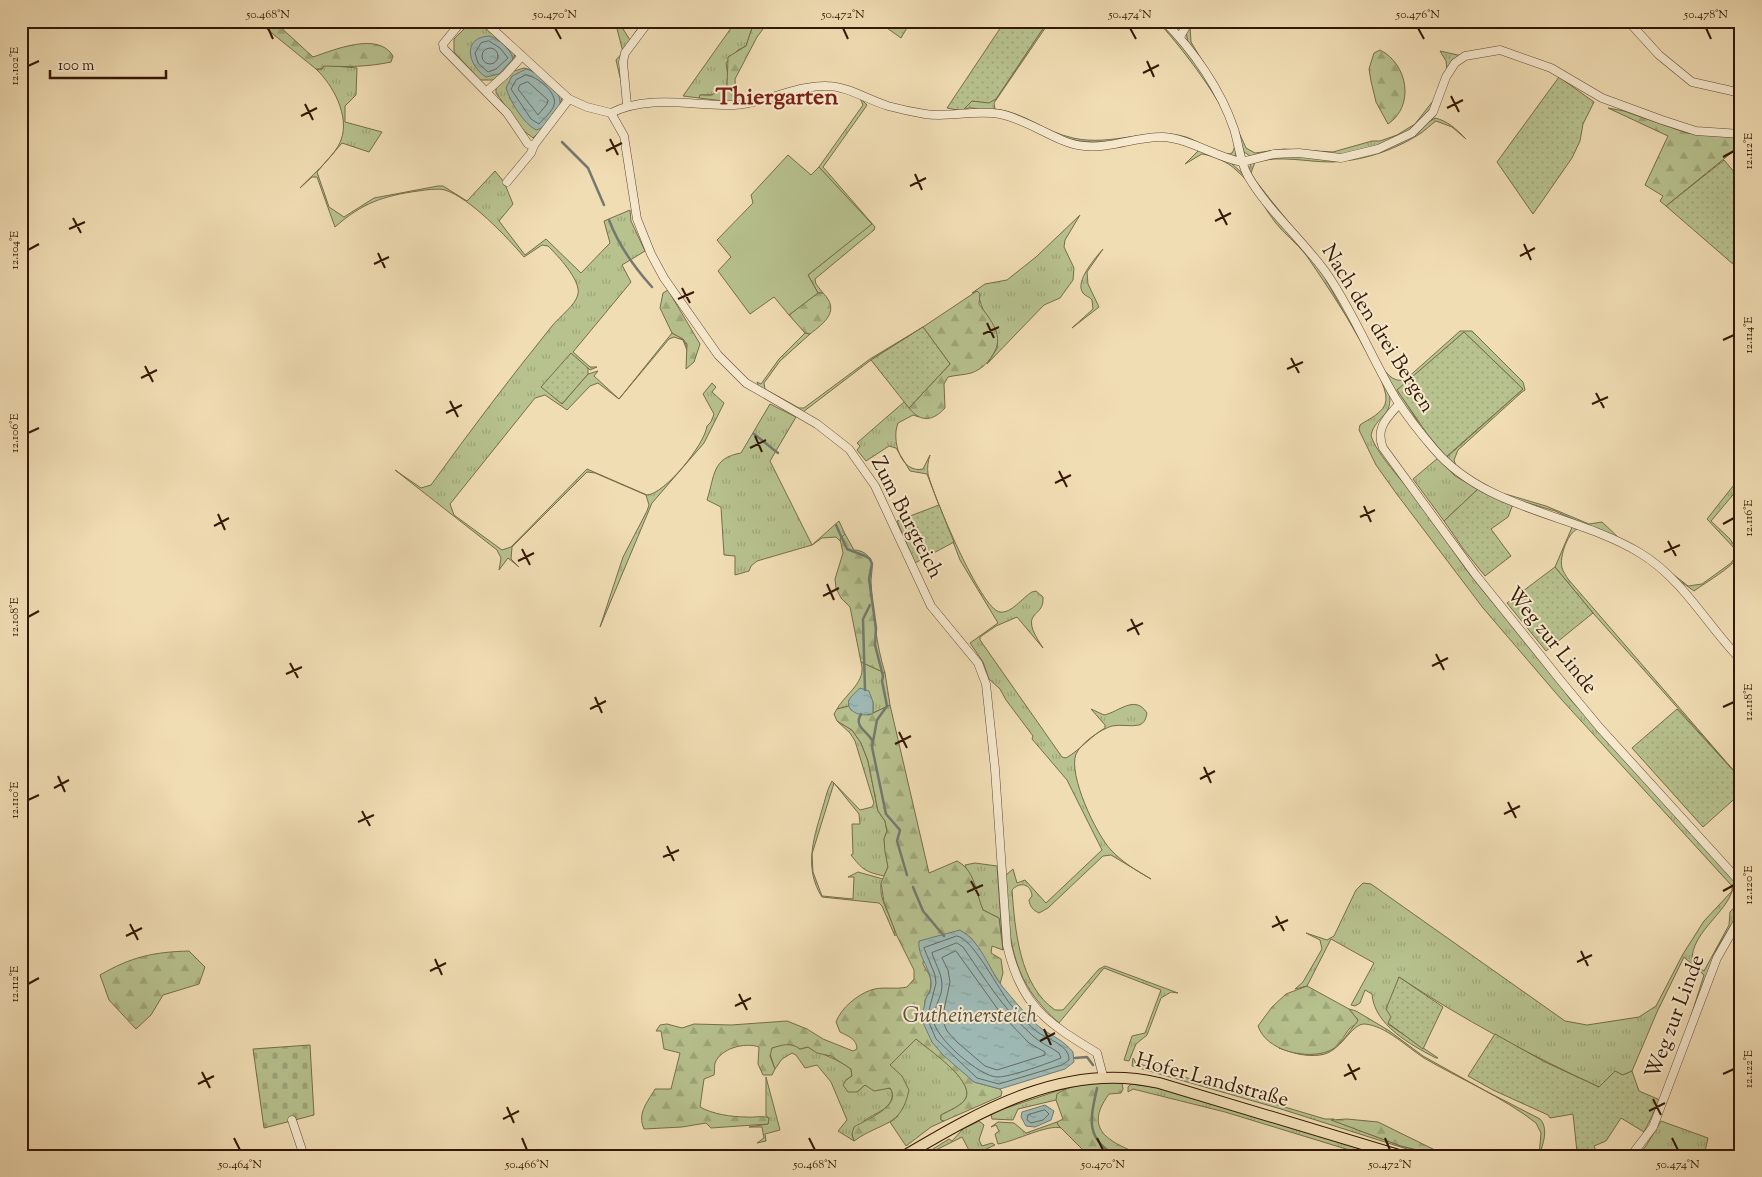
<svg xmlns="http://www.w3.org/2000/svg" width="1762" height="1177" font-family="'Sorts Mill Goudy',serif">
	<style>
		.grass { fill: url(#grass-tufts); stroke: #766d4a }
		.forest { fill: url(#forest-firs); stroke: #766d4a }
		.cemetery { fill: url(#cemetery-stones); stroke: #766d4a }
		.park { fill: url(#park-dots); stroke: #766d4a }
		.pitch { fill: #b7c28f; stroke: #766d4a }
		.water { fill: url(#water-ripples); stroke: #74796f }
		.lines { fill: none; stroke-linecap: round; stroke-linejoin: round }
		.shore { stroke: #69695d; stroke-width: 1 }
		.stream { stroke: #74796f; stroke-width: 2.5 }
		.minor-casing { stroke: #634930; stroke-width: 9 }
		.major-casing { stroke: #341804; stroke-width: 12 }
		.minor { stroke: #f6e9ce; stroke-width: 8 }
		.major { stroke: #f1ddb4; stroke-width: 10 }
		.ticks { fill: none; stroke: #341804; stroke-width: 2 }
		.labels { text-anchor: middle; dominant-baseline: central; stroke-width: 4; stroke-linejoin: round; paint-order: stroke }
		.street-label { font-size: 21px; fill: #341804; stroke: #f6e9ce }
		.water-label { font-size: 22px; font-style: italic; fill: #595142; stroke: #f6e9ce }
		.quarter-label { font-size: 24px; font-weight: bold; fill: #7a1f14; stroke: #f6e9ce }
		.neatline { fill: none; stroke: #341804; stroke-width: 2 }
		.ticks-label { font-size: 12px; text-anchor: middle; fill: #341804 }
	</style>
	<defs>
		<pattern id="grass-tufts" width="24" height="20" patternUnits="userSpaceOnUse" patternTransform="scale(1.25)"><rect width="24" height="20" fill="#b7c28f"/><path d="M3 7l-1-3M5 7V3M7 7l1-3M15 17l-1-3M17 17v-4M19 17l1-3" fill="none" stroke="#9ea67a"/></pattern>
		<pattern id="forest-firs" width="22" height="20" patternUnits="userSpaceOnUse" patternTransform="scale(1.25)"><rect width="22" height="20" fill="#b7c28f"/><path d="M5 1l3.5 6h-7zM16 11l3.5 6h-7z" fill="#9ea67a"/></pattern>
		<pattern id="cemetery-stones" width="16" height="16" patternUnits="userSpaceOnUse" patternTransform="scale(1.25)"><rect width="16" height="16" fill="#b7c28f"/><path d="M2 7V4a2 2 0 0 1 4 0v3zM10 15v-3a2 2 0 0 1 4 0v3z" fill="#9ea67a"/></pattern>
		<pattern id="park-dots" width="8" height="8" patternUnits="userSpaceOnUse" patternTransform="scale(1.25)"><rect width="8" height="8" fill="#b7c28f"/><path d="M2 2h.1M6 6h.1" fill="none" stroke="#9ea67a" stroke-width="1.8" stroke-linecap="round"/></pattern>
		<pattern id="water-ripples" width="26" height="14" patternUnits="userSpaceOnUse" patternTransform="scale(1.25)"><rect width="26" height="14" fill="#9ebab6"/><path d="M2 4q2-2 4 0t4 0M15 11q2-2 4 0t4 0" fill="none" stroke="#899f9b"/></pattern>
	</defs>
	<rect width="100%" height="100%" fill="#f1ddb4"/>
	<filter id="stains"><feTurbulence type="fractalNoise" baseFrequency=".004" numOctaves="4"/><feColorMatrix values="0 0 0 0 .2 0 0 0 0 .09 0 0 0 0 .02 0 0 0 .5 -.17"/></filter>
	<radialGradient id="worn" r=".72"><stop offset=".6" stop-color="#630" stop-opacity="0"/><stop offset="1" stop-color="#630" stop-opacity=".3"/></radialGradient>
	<!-- grass -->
	<g class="grass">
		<path d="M475 21 507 44 515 53 513 64 493 80H480L454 52V39L471 22Z"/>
		<path d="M615 21H618L630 40 643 21H646L624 54 625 98 616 60 623 52Z"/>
		<path d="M736 21H758L753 25 746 46 738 50 726 63 728 76 727 86 712 95H700L699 98 683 96Z"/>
		<path d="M1048 21H1050L994 103 995 109C1024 112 1045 132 1073 138 1113 147 1149 126 1186 137 1199 141 1220 158 1232 153 1249 130 1175 39 1157 21H1161C1184 44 1243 122 1236 155 1228 162 1201 143 1191 140 1151 127 1111 150 1070 139 1052 135 1038 123 1021 117 1009 112 996 114 983 111 975 109 971 105 962 111L972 101 989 102 996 99Z"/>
		<path d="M1192 21H1194L1190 26 1191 42 1221 92 1246 148 1255 153 1284 149 1333 152 1372 141H1380L1397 135 1415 124 1436 97 1447 70 1446 61 1440 51 1462 56 1431 111 1410 132 1377 148 1345 155 1277 152 1250 156 1244 152 1236 128 1188 43 1186 31Z"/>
		<path d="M324 65 357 68 356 95 345 106V122L382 132 369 152 342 143 317 172 329 207 344 217 374 198 438 186H443L467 201 495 171 504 182 513 204 499 221 525 255 546 239 581 273 610 243 604 221 630 210 631 221 645 251 622 265 631 282 573 352 590 367H597L590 370 588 368 562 404 588 374 598 371 594 376 619 399 672 333C682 338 687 341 688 353L683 340 674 337 669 339 619 399 598 383 590 386 567 410 545 395 535 398 450 504 454 515 502 550 511 547 587 469 647 495C665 494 705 444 707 426L711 422 714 414 703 394 712 383 716 387 712 392 724 403 704 443 652 503 600 627 623 557 647 511 649 505 646 495 595 473 587 472 512 547 511 559 519 567 508 558 499 570 501 558 497 550 395 470 421 488 431 485C470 431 510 378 552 326 559 317 576 305 578 294 581 280 557 255 548 246L542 245 524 257C507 237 470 198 445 190 437 188 426 190 418 191 383 196 362 203 335 227L317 177H312L300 188C311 176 336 155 341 140 350 116 333 85 316 69H322Z"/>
		<path d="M524 68C539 71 555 85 562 98L557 113 509 97 527 122 546 126 533 138 524 131 496 93V88L511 72Z"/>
		<path d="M860 98 867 105 865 108 823 167 875 227 874 230 815 279 816 284 823 293H818L808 275 871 224 819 167 863 105Z"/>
		<path d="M1435 118C1448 121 1456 129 1466 139L1452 127 1436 121C1430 125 1425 131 1418 135 1392 151 1362 161 1331 162 1305 162 1282 155 1255 162L1251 173 1257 183C1290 225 1329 266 1354 314 1363 331 1376 365 1391 377 1395 380 1400 381 1405 380L1460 331H1472L1523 382 1525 390 1522 392 1458 450 1454 460 1456 466 1472 478 1502 493 1546 506 1589 524 1602 522 1619 538 1645 552 1688 586 1702 584 1731 563 1737 555 1735 549 1707 519 1741 476 1737 490 1711 521 1730 539 1740 555C1729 570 1709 580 1694 591L1630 545 1555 511 1498 494 1484 487 1447 460 1438 452 1431 439 1447 457 1523 389 1464 332 1398 390 1426 435 1398 396 1337 287 1249 172 1251 162C1277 146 1327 164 1357 158 1377 153 1397 146 1414 134 1421 129 1427 122 1435 118Z"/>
		<path d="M1199 150 1231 163 1241 172 1322 273 1389 392C1394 417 1376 415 1371 435 1374 452 1414 494 1427 511 1443 532 1455 556 1472 577 1504 618 1540 655 1570 699L1734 881C1734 910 1690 930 1692 962L1704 971 1729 925 1730 912 1741 900V909L1717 948 1691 1016 1704 975 1684 957 1657 1012 1632 1071 1623 1075 1615 1072 1599 1087C1530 1055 1462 1019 1399 977L1392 1017 1388 1024 1438 1058H1436C1411 1045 1374 1025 1372 994L1365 990 1360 1003 1355 1006 1351 1005 1374 963 1331 939 1307 986 1295 989 1303 982 1322 949 1320 940 1306 933 1327 940 1334 936 1356 890 1363 883 1371 884 1565 1021 1587 1025 1639 1017 1656 1006 1683 954 1704 921 1732 891V886L1561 699 1483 608 1396 493 1376 465 1359 430 1360 425C1368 419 1385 413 1386 400 1389 377 1322 278 1306 255 1297 243 1284 234 1275 222 1262 205 1253 184 1236 170 1228 162 1214 156 1202 154L1185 164Z"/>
		<path d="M1080 215 1065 240 1064 247 1074 268 1073 280 1060 298 1044 305 987 364 998 347C991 328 982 310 977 291L972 293 985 284 1007 280 1036 257Z"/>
		<path d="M1103 249 1087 272 1088 284 1099 307 1072 328 1093 309 1092 300C1089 296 1086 297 1083 293 1074 282 1096 257 1103 249Z"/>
		<path d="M923 327 871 360 803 412 759 387 757 382 761 384 779 359 805 333 810 334 780 361 764 383 765 389 799 408H804L870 359Z"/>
		<path d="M904 402 919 417 913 415 898 423C891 440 901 474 923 469L930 455C928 461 927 468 928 474 933 495 981 610 1000 612 1011 614 1023 597 1032 592L1036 591 1043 597C1045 620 1016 608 1043 648L1017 617 996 626 980 637V640L1062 757 1066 758C1080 750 1091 736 1105 728V725L1091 709 1104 715C1119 712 1135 694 1147 713 1146 718 1145 723 1139 725 1131 727 1121 724 1112 726 1101 729 1081 743 1076 754 1068 775 1096 834 1111 850 1122 862 1137 871 1151 879L1111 855 1103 856 1048 908 1039 913C1033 910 1030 907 1029 900L1032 896C1031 884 1020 881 1012 890 1015 929 1019 985 1055 1010H1063L1099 969 1105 966 1178 993 1171 992 1161 998 1147 1035 1136 1044 1129 1061 1124 1060 1132 1036 1145 1033 1161 990 1104 968 1059 1023C1019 988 1011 956 1007 906 1006 896 1003 883 1006 875L1013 869 1017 883 1025 880 1046 903 1102 850 1067 780 1032 739 1033 736 1006 700 1000 689 989 679 983 662 970 643 998 623 960 560 927 474 910 471 896 448 889 446 866 461 857 450 860 446 857 443Z"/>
		<path d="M770 404 796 417 770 461 812 545 839 521 845 534 841 542 836 537 822 538 812 545 757 561 751 566 749 571 735 575V556L724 555 721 507 707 500C715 475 712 458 741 453Z"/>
		<path d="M1438 458 1455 476 1478 489 1444 521 1413 479Z"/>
		<path d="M1573 525 1580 528C1568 530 1559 557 1562 568 1563 571 1566 576 1568 579L1741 779 1593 613 1555 567Z"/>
		<path d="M861 662 885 673 890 705 873 713V702L849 700V706L837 709C846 693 867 682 861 662Z"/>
		<path d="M837 721 852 730 861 743 868 761 878 811 885 821 887 831 884 839 888 867 884 876C865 872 862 869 851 855L853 854 852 824H860L859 814 834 783 812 854 813 872 822 896 853 899 854 877H848L858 872 883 879C874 897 896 920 895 936L882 906 879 903 822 897C804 869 813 840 822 810 825 801 827 789 832 781L860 810 872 807 874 803 855 741 850 733Z"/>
		<path d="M975 863 997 866 1003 950 999 918 983 910 965 865Z"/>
		<path d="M1349 1009 1356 1011 1388 1030 1423 1056 1484 1090 1540 1119C1549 1129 1543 1144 1539 1156L1541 1133 1536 1123C1503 1097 1460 1079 1424 1058 1407 1047 1386 1026 1365 1024 1351 1023 1341 1053 1320 1055 1305 1057 1293 1053 1279 1048L1300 1053 1341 1043 1358 1020Z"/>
		<path d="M916 1039C929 1049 974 1080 966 1098 962 1106 948 1111 941 1115V1120L944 1121 931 1127 906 1146 890 1122 898 1116 890 1065Z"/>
		<path d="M783 1044 795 1045 800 1049 808 1047C823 1055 838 1059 851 1069L852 1076 846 1080 857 1092 865 1085C874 1086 877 1091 887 1087L893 1091C892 1112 875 1111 863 1122 859 1125 855 1130 852 1134L854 1141 838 1131 847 1120 831 1082 817 1065 805 1068 796 1055 792 1053 782 1059 775 1069 769 1051 772 1048Z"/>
		<path d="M1133 1058 1136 1063 1154 1068 1325 1119H1334L1332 1120 1401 1146 1435 1155 1437 1151 1451 1156H1429L1281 1109 1132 1066Z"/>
		<path d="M766 1077 780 1130 765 1134 766 1141 757 1143 764 1138 762 1127H749L768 1124 769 1118 766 1116Z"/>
		<path d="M1131 1084 1167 1089 1388 1156H1369L1225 1112 1133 1089 1128 1092V1087Z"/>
		<path d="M1066 1088 1058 1094 1056 1100 1018 1109 1013 1120 992 1119 991 1115 997 1111Z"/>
		<path d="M979 1121 984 1125 979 1140 982 1146 992 1143 995 1145 982 1151 978 1156H972L962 1137 934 1151 933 1149 949 1139 952 1141 963 1129Z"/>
		<path d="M1661 1121 1708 1138 1704 1156H1637L1646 1146Z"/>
		<path d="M998 1122 1014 1123 1026 1133 1057 1122 1062 1128C1047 1124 1016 1141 998 1144L995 1134 999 1131 996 1125 991 1127Z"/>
	</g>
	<!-- forest -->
	<g class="forest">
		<path d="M257 21H279L277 24 313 57C334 50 378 31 393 56L391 62C367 67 348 67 324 66L322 69H316Z"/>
		<path d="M758 21H769L757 37 735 79 736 100 732 102 699 98 700 95H712L727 86 728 57 746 46 753 25Z"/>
		<path d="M1380 50C1408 64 1415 106 1388 124L1376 102 1371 81 1369 69 1374 53Z"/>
		<path d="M1608 108 1624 111 1687 133 1741 138V145L1666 206 1660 201 1663 196 1645 185 1668 136Z"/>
		<path d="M668 290 700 344 694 362 686 369 687 344 683 339 672 333 660 308 663 293Z"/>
		<path d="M977 291 980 294 979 304C991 321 1006 336 992 356 987 364 980 370 971 373 964 375 956 375 948 377L944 384 945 408C933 421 921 423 909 408L950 364 923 327Z"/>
		<path d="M818 293H823C841 311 824 323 810 334L805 333 789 315Z"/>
		<path d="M845 534 854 550C860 550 867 553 870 559 874 565 871 574 871 582 873 612 876 644 885 673L861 662 850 607 841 598 836 588 835 579 843 553 840 539Z"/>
		<path d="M890 705 929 873 957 861C975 870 976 893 983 910L999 918 1003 950 992 946 991 953 1001 959 1003 973 1000 984 972 939C957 926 943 936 926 941L923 964 930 976 931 983 930 991 925 1000V1009L932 1042 974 1082 1000 1089 1002 1092 1001 1096 944 1121 941 1120V1115C948 1111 962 1106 966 1098 974 1080 929 1050 916 1039L890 1065 902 1076 909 1090C901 1128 882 1121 854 1141L852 1134 854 1127C865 1120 903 1106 890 1088L874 1091 865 1085 857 1092H848L843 1085 846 1080 852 1076 851 1069 831 1056 817 1053 808 1047 800 1049C791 1042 782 1045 772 1048L770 1056 775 1069 772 1075H763L758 1064 759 1047C745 1042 721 1048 715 1063 714 1066 715 1071 714 1075L704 1079 700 1107C712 1114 732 1117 746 1117 754 1118 762 1115 769 1118L768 1124 711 1128 706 1123 682 1127 644 1129C637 1113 647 1103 655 1089H671L680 1053 664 1049 661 1031H656L660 1025 667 1024 682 1028 694 1024 731 1025 787 1021 807 1029 823 1039 853 1051 857 1049C857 1039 848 1036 840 1032L836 1022C841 1008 857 995 871 990 882 986 895 990 907 987L914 979V970L897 936 884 902 881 883 888 867 885 852 884 839 887 831 885 821 878 811 868 761 861 743 852 730 837 721 834 714 837 709 849 706 851 710 869 715Z"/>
		<path d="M189 951 205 967 199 984 163 995 151 1015 136 1029 109 1000 100 975C131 957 153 952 189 951Z"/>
		<path d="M1307 986 1349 1009 1358 1020C1356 1025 1354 1025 1350 1028 1343 1036 1341 1046 1329 1051 1307 1060 1266 1051 1258 1026L1272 1007 1286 994Z"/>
		<path d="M1122 1083 1123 1089 1121 1093 1109 1094C1081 1132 1113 1143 1144 1156H1089L1058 1125 1057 1122 1063 1119 1056 1100 1057 1094C1075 1082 1101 1082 1122 1083Z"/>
		<path d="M1347 1119 1378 1122 1437 1151 1438 1155 1401 1146 1331 1120Z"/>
	</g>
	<!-- cemetery -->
	<path class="cemetery" d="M310 1045 314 1115 264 1128 253 1049Z"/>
	<!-- park -->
	<g class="park">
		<path d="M877 21H911L901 38Z"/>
		<path d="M1005 21H1048L996 99 989 103 972 101 962 111 947 108Z"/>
		<path d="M1559 77 1594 102 1583 124 1580 141 1572 158 1533 214 1497 162Z"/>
		<path d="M1724 160 1741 180V271L1666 206Z"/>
		<path d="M923 327 950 364 909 408 871 360Z"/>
		<path d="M1464 332 1523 389 1446 457 1428 435 1397 390Z"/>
		<path d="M571 353 588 368V374L562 404 541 387Z"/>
		<path d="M1478 489 1490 496 1513 504 1508 517 1491 529 1511 556 1485 576 1464 550 1444 521Z"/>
		<path d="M939 505 954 542 915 563 897 521Z"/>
		<path d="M1555 567 1593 613 1546 651 1507 603Z"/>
		<path d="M1677 709 1741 779V793L1703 827 1632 748Z"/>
		<path d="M1399 977 1443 1007 1423 1049 1388 1023 1391 1017 1386 1009Z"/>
		<path d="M1495 1034 1545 1062 1599 1087 1615 1071 1623 1075 1632 1071 1639 1091 1660 1100 1644 1132 1621 1118 1606 1141 1594 1146 1598 1156H1548L1577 1152 1573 1114 1550 1118 1548 1115 1493 1090 1468 1076Z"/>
	</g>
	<!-- pitch -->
	<path class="pitch" d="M788 155 811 175 819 167 872 224 808 275 818 293 789 315 774 297 750 314 718 271 731 257 717 240 753 203 751 195Z"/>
	<!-- water -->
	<g class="water">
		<path d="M490 36C500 40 510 48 513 59L499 74 486 77C468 66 461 37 490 36Z"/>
		<path d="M526 69C540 73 562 89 560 105 559 110 554 114 551 118 546 124 544 128 536 130 523 123 510 101 506 88L512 76Z"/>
		<path d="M860 688 869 691 873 702V713C865 718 845 713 849 700 851 696 857 691 860 688Z"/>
		<path d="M960 930C981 941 988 968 1002 986 1011 997 1031 1021 1042 1029 1053 1036 1064 1041 1073 1052L1074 1062 1065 1069 1000 1089 974 1082 943 1055 932 1042 920 1016C925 1009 924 1005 926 998 927 996 929 994 930 991 936 973 917 959 919 941Z"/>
		<path d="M1045 1105 1054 1111 1051 1120 1035 1127 1026 1126 1021 1117 1022 1112Z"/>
	</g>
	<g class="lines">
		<!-- shore -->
		<g class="shore">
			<path d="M489 41 500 48 508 58 496 69 488 72 478 63 475 53 481 43Z"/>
			<circle cx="490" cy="56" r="8"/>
			<path d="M526 75C537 76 558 93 554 105 552 112 543 119 539 124L531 119 511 89 516 80Z"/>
			<path d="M528 82 548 100 547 104 538 115 518 89 520 85Z"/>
			<path d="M957 936C973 938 999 991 1011 1005 1019 1014 1029 1026 1039 1033 1048 1039 1070 1046 1069 1060L1062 1065 999 1084 977 1078 936 1039 927 1018 936 983 935 975 924 948Z"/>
			<path d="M957 943 963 947C985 979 1004 1010 1033 1036 1040 1043 1051 1047 1059 1053L1061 1058C1049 1063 1010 1077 998 1077 981 1078 933 1037 933 1018 934 1010 939 1000 941 993 945 977 936 967 932 953Z"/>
			<path d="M956 951 1002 1015 1029 1043 1045 1052V1055L997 1070 985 1066 957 1042 947 1031 942 1019 950 982 948 970 942 958Z"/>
			<path d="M1045 1110 1049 1114 1043 1120 1031 1123 1027 1120 1028 1115Z"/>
		</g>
		<!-- stream -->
		<g class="stream">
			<path d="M562 142 588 168 604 205"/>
			<path d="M609 220C619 246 633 266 652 287"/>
			<path d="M754 434 778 453"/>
			<path d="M836 525 847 549 865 556 870 559 872 564 869 579 876 628 875 645 883 676 882 681 887 706 877 720 872 747 886 814 900 830 897 841 907 875"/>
			<path d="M865 690 863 619 870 605"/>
			<path d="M861 714C853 727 868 731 873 742"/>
			<path d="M913 887 923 911 944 936"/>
			<path d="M1075 1058 1087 1057 1093 1065"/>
			<path d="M1097 1088C1090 1120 1085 1139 1117 1156"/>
		</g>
		<defs>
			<g id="minor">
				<path d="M462 21 443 44 444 49 507 113 528 144 534 145 569 99"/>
				<path d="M484 21 569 99 587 107 611 113 624 136 637 219 651 254 664 278 718 355 746 383 817 424 849 449 875 486 931 606 978 663 986 684 995 769 1007 945C1021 1006 1046 1022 1097 1053L1103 1076"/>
				<path d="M1164 21C1193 50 1221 90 1234 129 1239 145 1240 162 1248 176 1269 212 1303 240 1327 274 1354 313 1372 359 1396 399 1407 416 1421 434 1434 449 1487 511 1574 513 1640 553 1683 579 1706 624 1741 660"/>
				<path d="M1628 21 1659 55 1692 82 1741 93"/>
				<path d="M1180 37 1189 21"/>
				<path d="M487 91 506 74 522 56"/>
				<path d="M627 105 623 62 625 53 649 21"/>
				<path d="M611 113C649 94 694 106 734 105 764 104 795 85 827 86 847 86 868 100 888 106 899 109 913 112 925 114 949 118 976 109 1000 114 1030 120 1058 144 1084 146 1111 149 1137 136 1163 137 1191 139 1215 157 1242 162"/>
				<path d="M1242 162 1274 154 1299 153 1341 158 1378 149 1412 133 1433 112 1446 77 1455 63 1465 56 1500 50 1551 68 1602 98 1662 120 1696 131 1741 134"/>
				<path d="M507 182 531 153 534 145"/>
				<path d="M1399 404C1387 418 1375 428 1383 448L1475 574 1561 681 1600 728 1741 883"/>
				<path d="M292 1120 304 1156"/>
				<path d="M1631 1156 1653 1127 1717 958 1741 916"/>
			</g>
			<g id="major">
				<path d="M21 1150 26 1156"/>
				<path d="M904 1156C982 1110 1066 1061 1159 1083L1402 1156"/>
			</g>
		</defs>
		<!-- minor casing -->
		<use href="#minor" class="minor-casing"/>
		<!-- major casing -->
		<use href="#major" class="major-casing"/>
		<!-- minor -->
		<use href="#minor" class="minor"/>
		<!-- major -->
		<use href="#major" class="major"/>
	</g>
	<!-- ticks -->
	<path class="ticks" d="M268 28 273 39M555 28 561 39M843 28 848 39M1130 28 1136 39M1418 28 1424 39M1706 28 1711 39M1147 61 1154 77M28 66 39 61M1143 73 1159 65M1451 96 1459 112M305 104 313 120M1447 108 1463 100M301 116 317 108M610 139 618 155M606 151 622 143M1723 157 1734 151M915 174 922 190M910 186 926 178M1219 209 1227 225M73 218 81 233M1215 221 1231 213M69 229 85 222M1524 244 1531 260M28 250 39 244M378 253 385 268M1520 256 1535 248M374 264 389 257M682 288 690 303M678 299 694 292M987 323 994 338M983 334 999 327M1723 340 1734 335M1291 358 1299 373M145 366 153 382M1287 369 1303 362M141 378 157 370M1596 393 1604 408M450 401 458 417M1592 404 1608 397M446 413 462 405M28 433 39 428M755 436 762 452M750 448 766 440M1059 471 1067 487M1055 483 1071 475M1364 506 1371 522M218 514 225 530M1360 517 1375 510M1723 524 1734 518M214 526 229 518M1668 541 1676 556M522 549 530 565M1664 552 1680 545M518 561 534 553M827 584 834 600M823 596 839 588M28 617 39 611M1131 619 1139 635M1127 631 1143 623M1436 654 1444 670M290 663 298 678M1432 666 1448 658M286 674 302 667M595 697 602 713M1723 707 1734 702M590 709 606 701M899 732 907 748M895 744 911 736M1204 767 1211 783M58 776 65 792M1200 779 1215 771M54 788 69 780M28 800 39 795M1508 802 1516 818M362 811 370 826M1504 814 1520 806M358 822 374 815M667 846 674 861M663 857 679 850M971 881 979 896M1723 891 1734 885M967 892 983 885M1276 916 1284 931M130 924 138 940M1272 927 1288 920M126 936 142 928M1581 951 1588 966M435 959 442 975M1577 962 1592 955M430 971 446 963M28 984 39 978M739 994 747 1010M735 1006 751 998M1044 1029 1051 1045M1040 1041 1055 1033M1348 1064 1356 1080M202 1072 210 1088M1723 1074 1734 1069M1344 1076 1360 1068M198 1084 214 1076M1653 1099 1661 1115M507 1107 514 1123M1649 1111 1665 1103M503 1119 519 1111M234 1138 240 1150M522 1138 527 1150M809 1138 815 1150M1097 1138 1103 1150M1385 1138 1390 1150M1672 1138 1678 1150"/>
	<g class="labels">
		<!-- street labels -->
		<g class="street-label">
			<text transform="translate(1377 329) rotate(58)">Nach den drei Bergen</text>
			<text transform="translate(906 518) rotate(63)">Zum Burgteich</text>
			<text transform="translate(1551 641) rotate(51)">Weg zur Linde</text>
			<text transform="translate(1676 1017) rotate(-69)">Weg zur Linde</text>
			<text transform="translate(1212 1081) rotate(15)">Hofer Landstraße</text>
		</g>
		<!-- water labels -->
		<g class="water-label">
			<text x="970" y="1017">Gutheinersteich</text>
		</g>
		<!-- quarter labels -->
		<g class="quarter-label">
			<text x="777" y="98">Thiergarten</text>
		</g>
	</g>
	<!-- margin -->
	<rect width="1762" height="1177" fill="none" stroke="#f1ddb4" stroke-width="55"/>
	<!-- scale -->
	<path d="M50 70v8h116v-8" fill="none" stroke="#341804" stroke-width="2.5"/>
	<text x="58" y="70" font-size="15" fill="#341804" stroke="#f6e9ce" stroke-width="4" paint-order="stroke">100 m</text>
	<rect x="28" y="28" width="1706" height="1122" class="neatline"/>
	<g class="ticks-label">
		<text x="268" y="18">50.468°N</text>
		<text x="555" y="18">50.470°N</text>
		<text x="843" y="18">50.472°N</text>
		<text x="1130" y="18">50.474°N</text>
		<text x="1418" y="18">50.476°N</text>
		<text x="1706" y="18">50.478°N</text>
		<text transform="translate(14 66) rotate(-90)" y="4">12.102°E</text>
		<text transform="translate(1748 151) rotate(-90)" y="4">12.112°E</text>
		<text transform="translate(14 250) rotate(-90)" y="4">12.104°E</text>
		<text transform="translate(1748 335) rotate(-90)" y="4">12.114°E</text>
		<text transform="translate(14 433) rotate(-90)" y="4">12.106°E</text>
		<text transform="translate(1748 518) rotate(-90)" y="4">12.116°E</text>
		<text transform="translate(14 617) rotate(-90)" y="4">12.108°E</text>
		<text transform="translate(1748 702) rotate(-90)" y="4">12.118°E</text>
		<text transform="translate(14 800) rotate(-90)" y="4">12.110°E</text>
		<text transform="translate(1748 885) rotate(-90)" y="4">12.120°E</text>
		<text transform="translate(14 984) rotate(-90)" y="4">12.112°E</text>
		<text transform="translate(1748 1069) rotate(-90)" y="4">12.122°E</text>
		<text x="240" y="1168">50.464°N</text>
		<text x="527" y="1168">50.466°N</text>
		<text x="815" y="1168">50.468°N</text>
		<text x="1103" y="1168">50.470°N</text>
		<text x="1390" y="1168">50.472°N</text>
		<text x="1678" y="1168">50.474°N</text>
	</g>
	<rect width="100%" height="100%" filter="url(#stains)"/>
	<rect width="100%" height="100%" fill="url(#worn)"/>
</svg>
